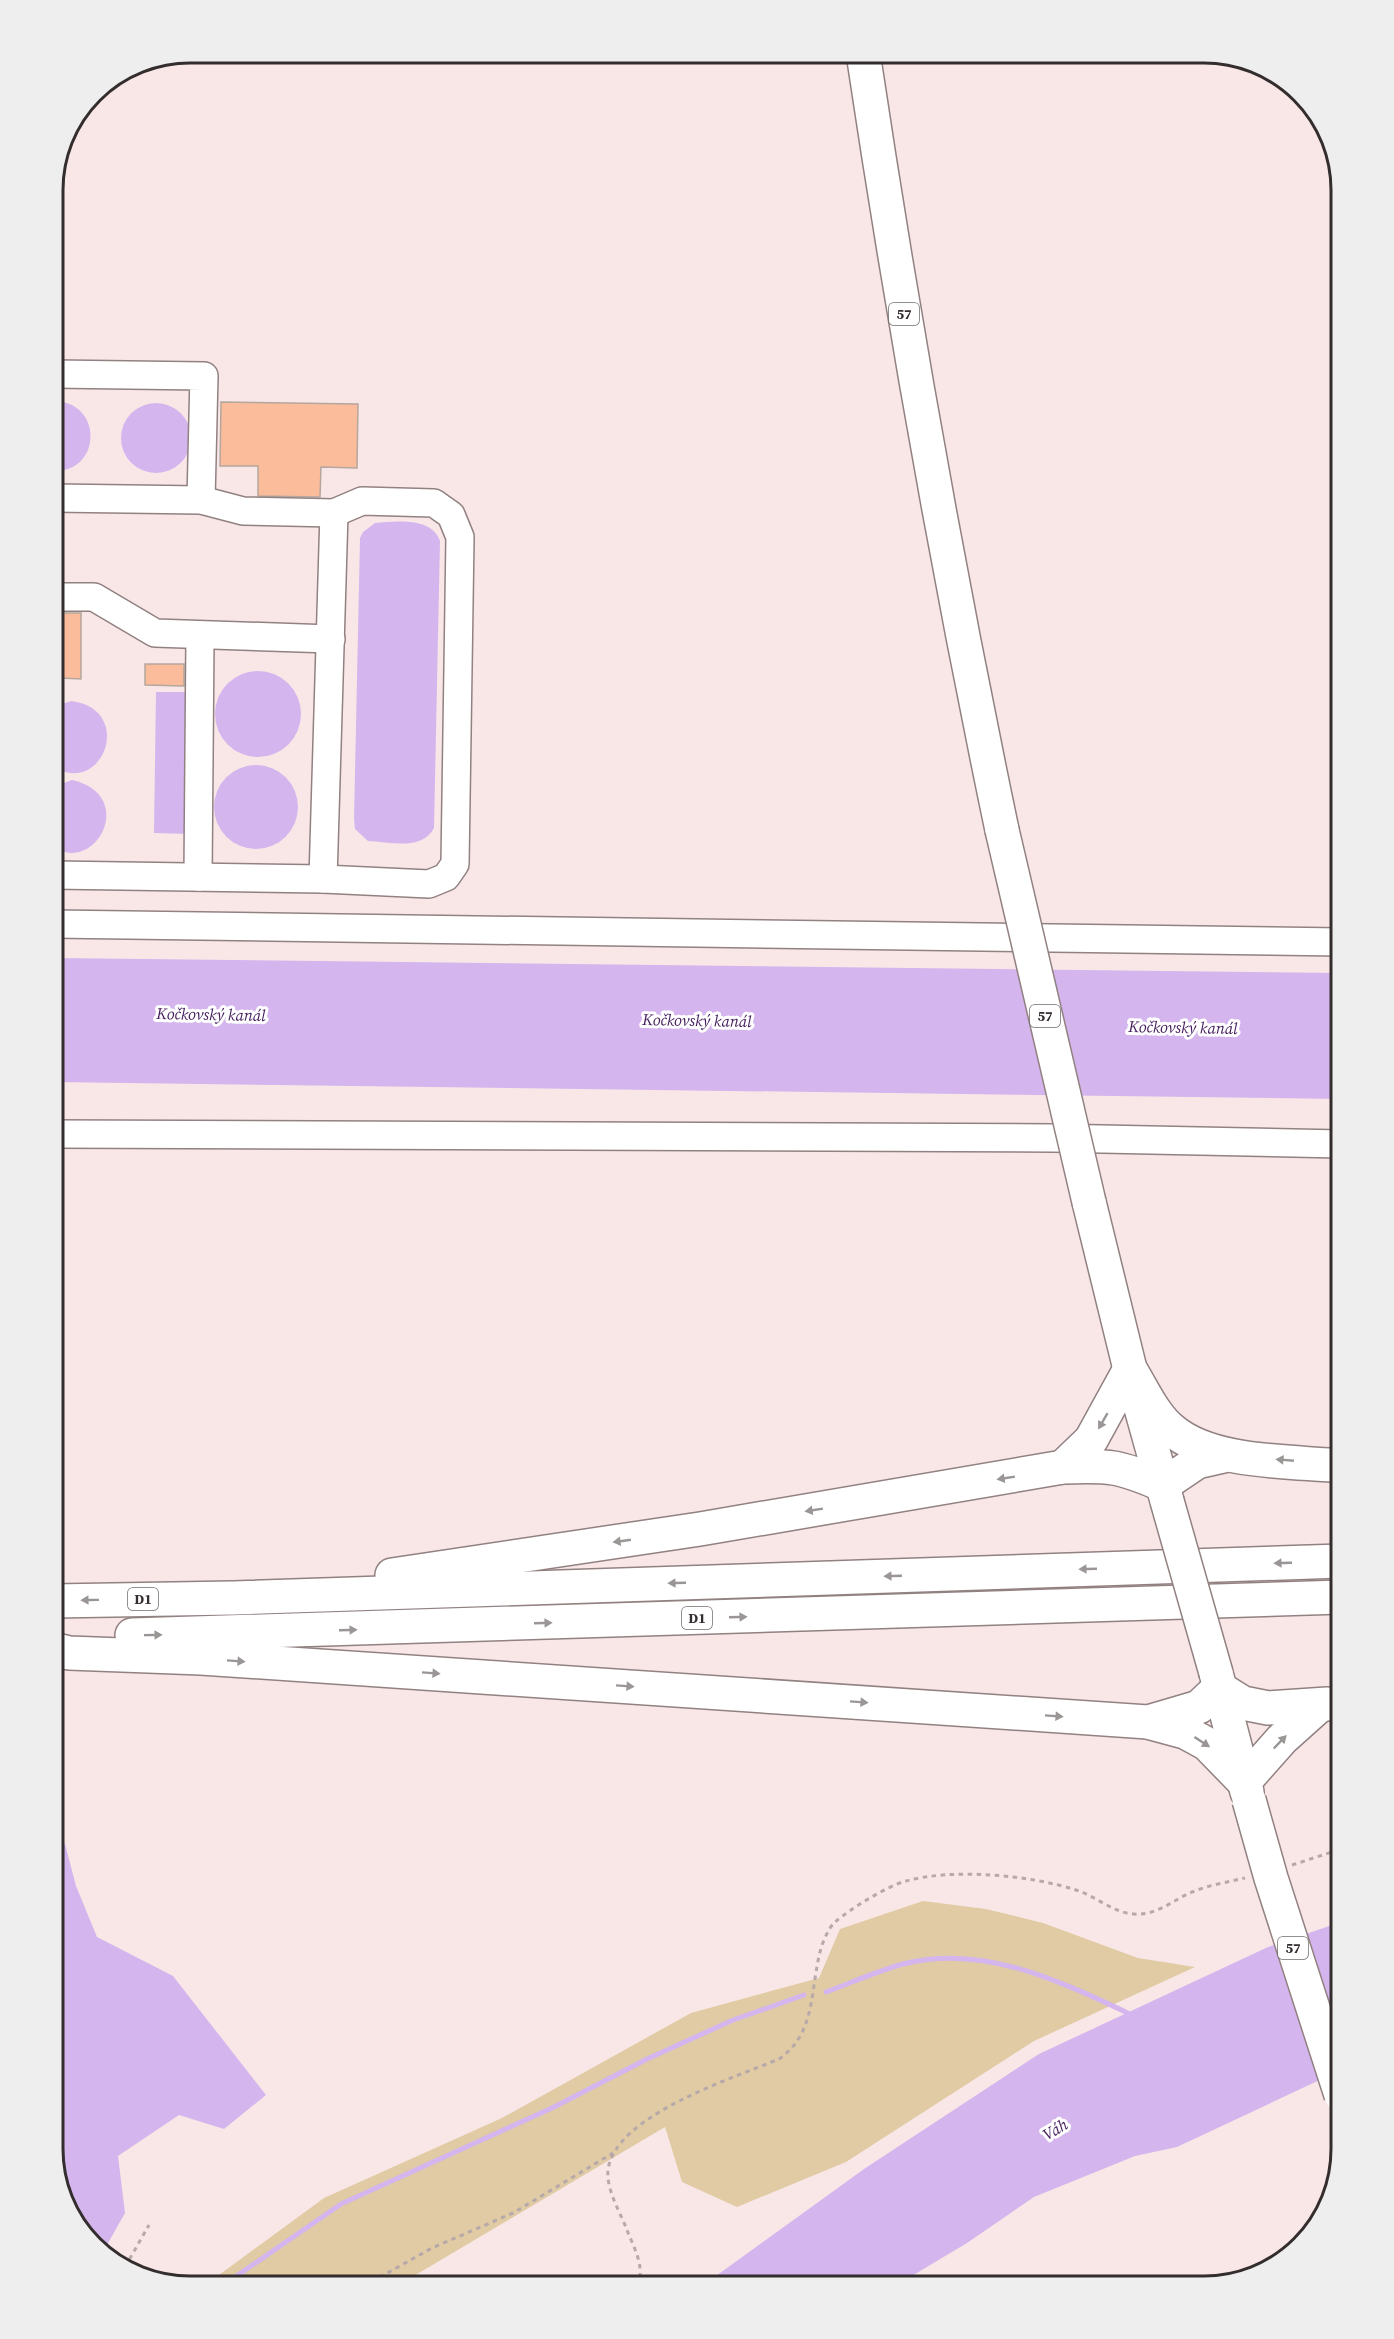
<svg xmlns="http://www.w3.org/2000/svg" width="1394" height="2339" font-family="'Source Serif 4',serif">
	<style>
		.green { fill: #e0cba4 }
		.water { fill: #d4b5ee }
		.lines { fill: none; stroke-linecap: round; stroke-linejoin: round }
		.stream { stroke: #d4b5ee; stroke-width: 5 }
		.building { fill: #fabc9b; stroke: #b5a69e; stroke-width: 1.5 }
		.minor-casing { stroke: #928181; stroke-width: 30 }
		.major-casing { stroke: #928181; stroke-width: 36 }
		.highway-casing { stroke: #928181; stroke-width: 36 }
		.path { stroke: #b7a9a9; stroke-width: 3; stroke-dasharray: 4.5 4.5; stroke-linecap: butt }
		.minor { stroke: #fff; stroke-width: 27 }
		.major { stroke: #fff; stroke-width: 33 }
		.highway { stroke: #fff; stroke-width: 33 }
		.major-bridge-casing { stroke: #928181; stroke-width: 36; stroke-linecap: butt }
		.major-bridge { stroke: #fff; stroke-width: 33 }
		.oneway { fill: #9a9696 }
		.labels { text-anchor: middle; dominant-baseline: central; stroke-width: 6; stroke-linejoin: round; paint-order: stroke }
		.shield { fill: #fff; stroke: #716c6c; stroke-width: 1.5 }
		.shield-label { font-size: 14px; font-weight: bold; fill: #342d2d }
		.water-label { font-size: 16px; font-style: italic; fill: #431b5c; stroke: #fff }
		.rim { fill: none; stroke: #342d2d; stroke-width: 3 }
	</style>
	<rect width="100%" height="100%" fill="#f9e7e7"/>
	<!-- green -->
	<path class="green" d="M923 1901 986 1909 1043 1923 1138 1958 1195 1967 1034 2041 846 2162 737 2207 682 2182 665 2127 397 2286H204L324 2198 502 2118 691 2013 819 1978 840 1929Z"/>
	<!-- water -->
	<g class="water">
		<path d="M53 401C104 401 102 473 53 471Z"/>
		<circle cx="156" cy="438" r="35"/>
		<path d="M375 523C397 521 432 517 440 541L434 828C422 851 390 842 368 841L355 829 354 819 360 538 363 532Z"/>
		<circle cx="258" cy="714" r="43"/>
		<path d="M156 692H195L192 834 154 833Z"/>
		<path d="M71 701C135 709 104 797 53 767V707Z"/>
		<circle cx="256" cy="807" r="42"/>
		<path d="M72 780C138 795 96 875 53 847V787Z"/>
		<path d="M53 958 1341 973V1099L53 1082Z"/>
		<path d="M53 1834 65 1844 76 1886 97 1937 173 1976 266 2095 224 2129 179 2115 118 2156 125 2213 103 2252 67 2210 53 2149Z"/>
		<path d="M1341 1922V2070L1177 2147 1135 2156 1034 2197 967 2243 895 2286H702L864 2169 1039 2054 1268 1947Z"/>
	</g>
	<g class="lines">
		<!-- stream -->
		<g class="stream">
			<path d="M826 1992C851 1983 877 1971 903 1964 983 1943 1062 1982 1132 2015"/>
			<path d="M222 2286 341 2204 554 2107 647 2059 733 2020 804 1995"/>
		</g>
	</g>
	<!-- building -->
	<g class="building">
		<path d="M221 402 358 404 357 468 321 467 320 497 258 496V466H220Z"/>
		<path d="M53 613H81V679L60 678V627H53Z"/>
		<path d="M145 664H184V686L145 685Z"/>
	</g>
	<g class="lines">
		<defs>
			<g id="minor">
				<path d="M53 374 204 376 201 500"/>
				<path d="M53 498 201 500 243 511 334 513 362 501 434 503 451 515 460 537 455 864 446 877 429 884 323 879"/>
				<path d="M53 597H94L155 633 331 639"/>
				<path d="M53 875 323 879 334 513"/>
				<path d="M198 877 200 637"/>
				<path d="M53 924 1341 942"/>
				<path d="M53 1134 1053 1138 1341 1144"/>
			</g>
			<g id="major">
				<path d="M863 53C902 313 948 572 1002 830"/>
				<path d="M1089 1202 1130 1369 1167 1501"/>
				<path d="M1216 1673 1247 1792"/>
			</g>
			<g id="highway">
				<path d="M1130 1369C1142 1388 1154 1416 1172 1430 1212 1464 1291 1461 1341 1466"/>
				<path d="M1063 1467 1091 1440 1130 1369"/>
				<path d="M392 1575 700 1529 1063 1467C1109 1465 1120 1466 1163 1485L1197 1462 1228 1455"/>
				<path d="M53 1601 233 1598 1341 1561"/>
				<path d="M132 1635 1341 1597"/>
				<path d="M53 1649 69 1653 201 1658 1148 1722 1185 1732 1207 1744 1244 1782 1282 1739 1320 1705"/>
				<path d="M1148 1722 1199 1707 1219 1688 1243 1703 1268 1708 1327 1704"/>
			</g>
		</defs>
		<!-- minor casing -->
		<use href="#minor" class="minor-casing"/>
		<!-- major casing -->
		<use href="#major" class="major-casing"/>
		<!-- highway casing -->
		<use href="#highway" class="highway-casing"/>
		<!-- path -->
		<g class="path">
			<path d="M1292 1865 1341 1849"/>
			<path d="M125 2267 149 2225"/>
			<path d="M364 2286 432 2248 513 2213 613 2153"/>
			<path d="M637 2286C646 2268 634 2248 627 2230 620 2212 606 2189 608 2170 615 2115 734 2078 779 2059 818 2032 809 1987 822 1945 825 1938 829 1927 835 1922 850 1909 887 1886 906 1881 953 1868 1030 1875 1076 1890 1096 1896 1113 1913 1134 1914 1156 1916 1173 1900 1192 1892 1209 1885 1228 1882 1245 1878"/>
		</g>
		<!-- minor -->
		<use href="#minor" class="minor"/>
		<!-- major -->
		<use href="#major" class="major"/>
		<!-- highway -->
		<use href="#highway" class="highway"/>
		<defs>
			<g id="major-bridge">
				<path d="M1002 830 1089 1202"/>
				<path d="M1167 1501 1216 1673"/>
				<path d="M1249 1800 1271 1878 1341 2095"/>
			</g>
		</defs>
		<!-- major-bridge casing -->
		<use href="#major-bridge" class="major-bridge-casing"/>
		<!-- major-bridge -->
		<use href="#major-bridge" class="major-bridge"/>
	</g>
	<!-- one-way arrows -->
	<defs><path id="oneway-solid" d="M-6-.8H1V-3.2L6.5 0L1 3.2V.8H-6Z" transform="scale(1.5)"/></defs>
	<g class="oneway">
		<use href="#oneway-solid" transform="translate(1103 1421) rotate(120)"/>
		<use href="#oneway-solid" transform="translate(1285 1460) rotate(-175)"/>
		<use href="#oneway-solid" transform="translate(1006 1478) rotate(171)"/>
		<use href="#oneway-solid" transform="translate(814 1510) rotate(171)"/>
		<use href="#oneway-solid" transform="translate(622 1541) rotate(172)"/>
		<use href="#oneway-solid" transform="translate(1283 1563) rotate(178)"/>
		<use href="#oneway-solid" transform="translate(1088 1569) rotate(178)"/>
		<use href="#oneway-solid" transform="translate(893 1576) rotate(178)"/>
		<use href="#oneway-solid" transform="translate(677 1583) rotate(178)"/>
		<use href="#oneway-solid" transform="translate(90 1600) rotate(179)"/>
		<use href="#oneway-solid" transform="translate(738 1617) rotate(-2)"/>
		<use href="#oneway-solid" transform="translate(543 1623) rotate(-2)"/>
		<use href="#oneway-solid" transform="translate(348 1630) rotate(-2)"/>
		<use href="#oneway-solid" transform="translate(153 1635) rotate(-1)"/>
		<use href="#oneway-solid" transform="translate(236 1661) rotate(4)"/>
		<use href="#oneway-solid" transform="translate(431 1673) rotate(4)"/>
		<use href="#oneway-solid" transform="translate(625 1686) rotate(4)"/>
		<use href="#oneway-solid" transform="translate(859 1702) rotate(4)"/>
		<use href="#oneway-solid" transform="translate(1054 1716) rotate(4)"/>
		<use href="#oneway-solid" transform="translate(1202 1742) rotate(33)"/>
		<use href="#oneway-solid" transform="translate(1280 1742) rotate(-46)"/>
	</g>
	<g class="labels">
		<!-- shield labels -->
		<g class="shield">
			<rect x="889" y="303" width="30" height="22" rx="4.5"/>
			<rect x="1030" y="1005" width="30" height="22" rx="4.5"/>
			<rect x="128" y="1588" width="30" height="22" rx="4.5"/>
			<rect x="682" y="1607" width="30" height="22" rx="4.5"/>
			<rect x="1278" y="1937" width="30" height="22" rx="4.5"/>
		</g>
		<g class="shield-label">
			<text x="904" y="314">57</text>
			<text x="1045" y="1016">57</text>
			<text x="143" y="1599">D1</text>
			<text x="697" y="1618">D1</text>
			<text x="1293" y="1948">57</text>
		</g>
		<!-- water labels -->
		<g class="water-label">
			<text transform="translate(211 1014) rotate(1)">Kočkovský kanál</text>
			<text transform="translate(697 1020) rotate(1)">Kočkovský kanál</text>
			<text transform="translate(1183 1027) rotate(1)">Kočkovský kanál</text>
			<text transform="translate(1055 2129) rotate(-30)">Váh</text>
		</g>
	</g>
	<!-- crop -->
	<path d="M0 0H1394V2339H0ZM190 63H1204A127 127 0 0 1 1331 190V2149A127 127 0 0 1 1204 2276H190A127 127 0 0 1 63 2149V190A127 127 0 0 1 190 63Z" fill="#efeeee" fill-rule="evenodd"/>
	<path class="rim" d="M190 63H1204A127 127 0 0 1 1331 190V2149A127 127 0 0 1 1204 2276H190A127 127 0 0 1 63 2149V190A127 127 0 0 1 190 63Z"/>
</svg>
